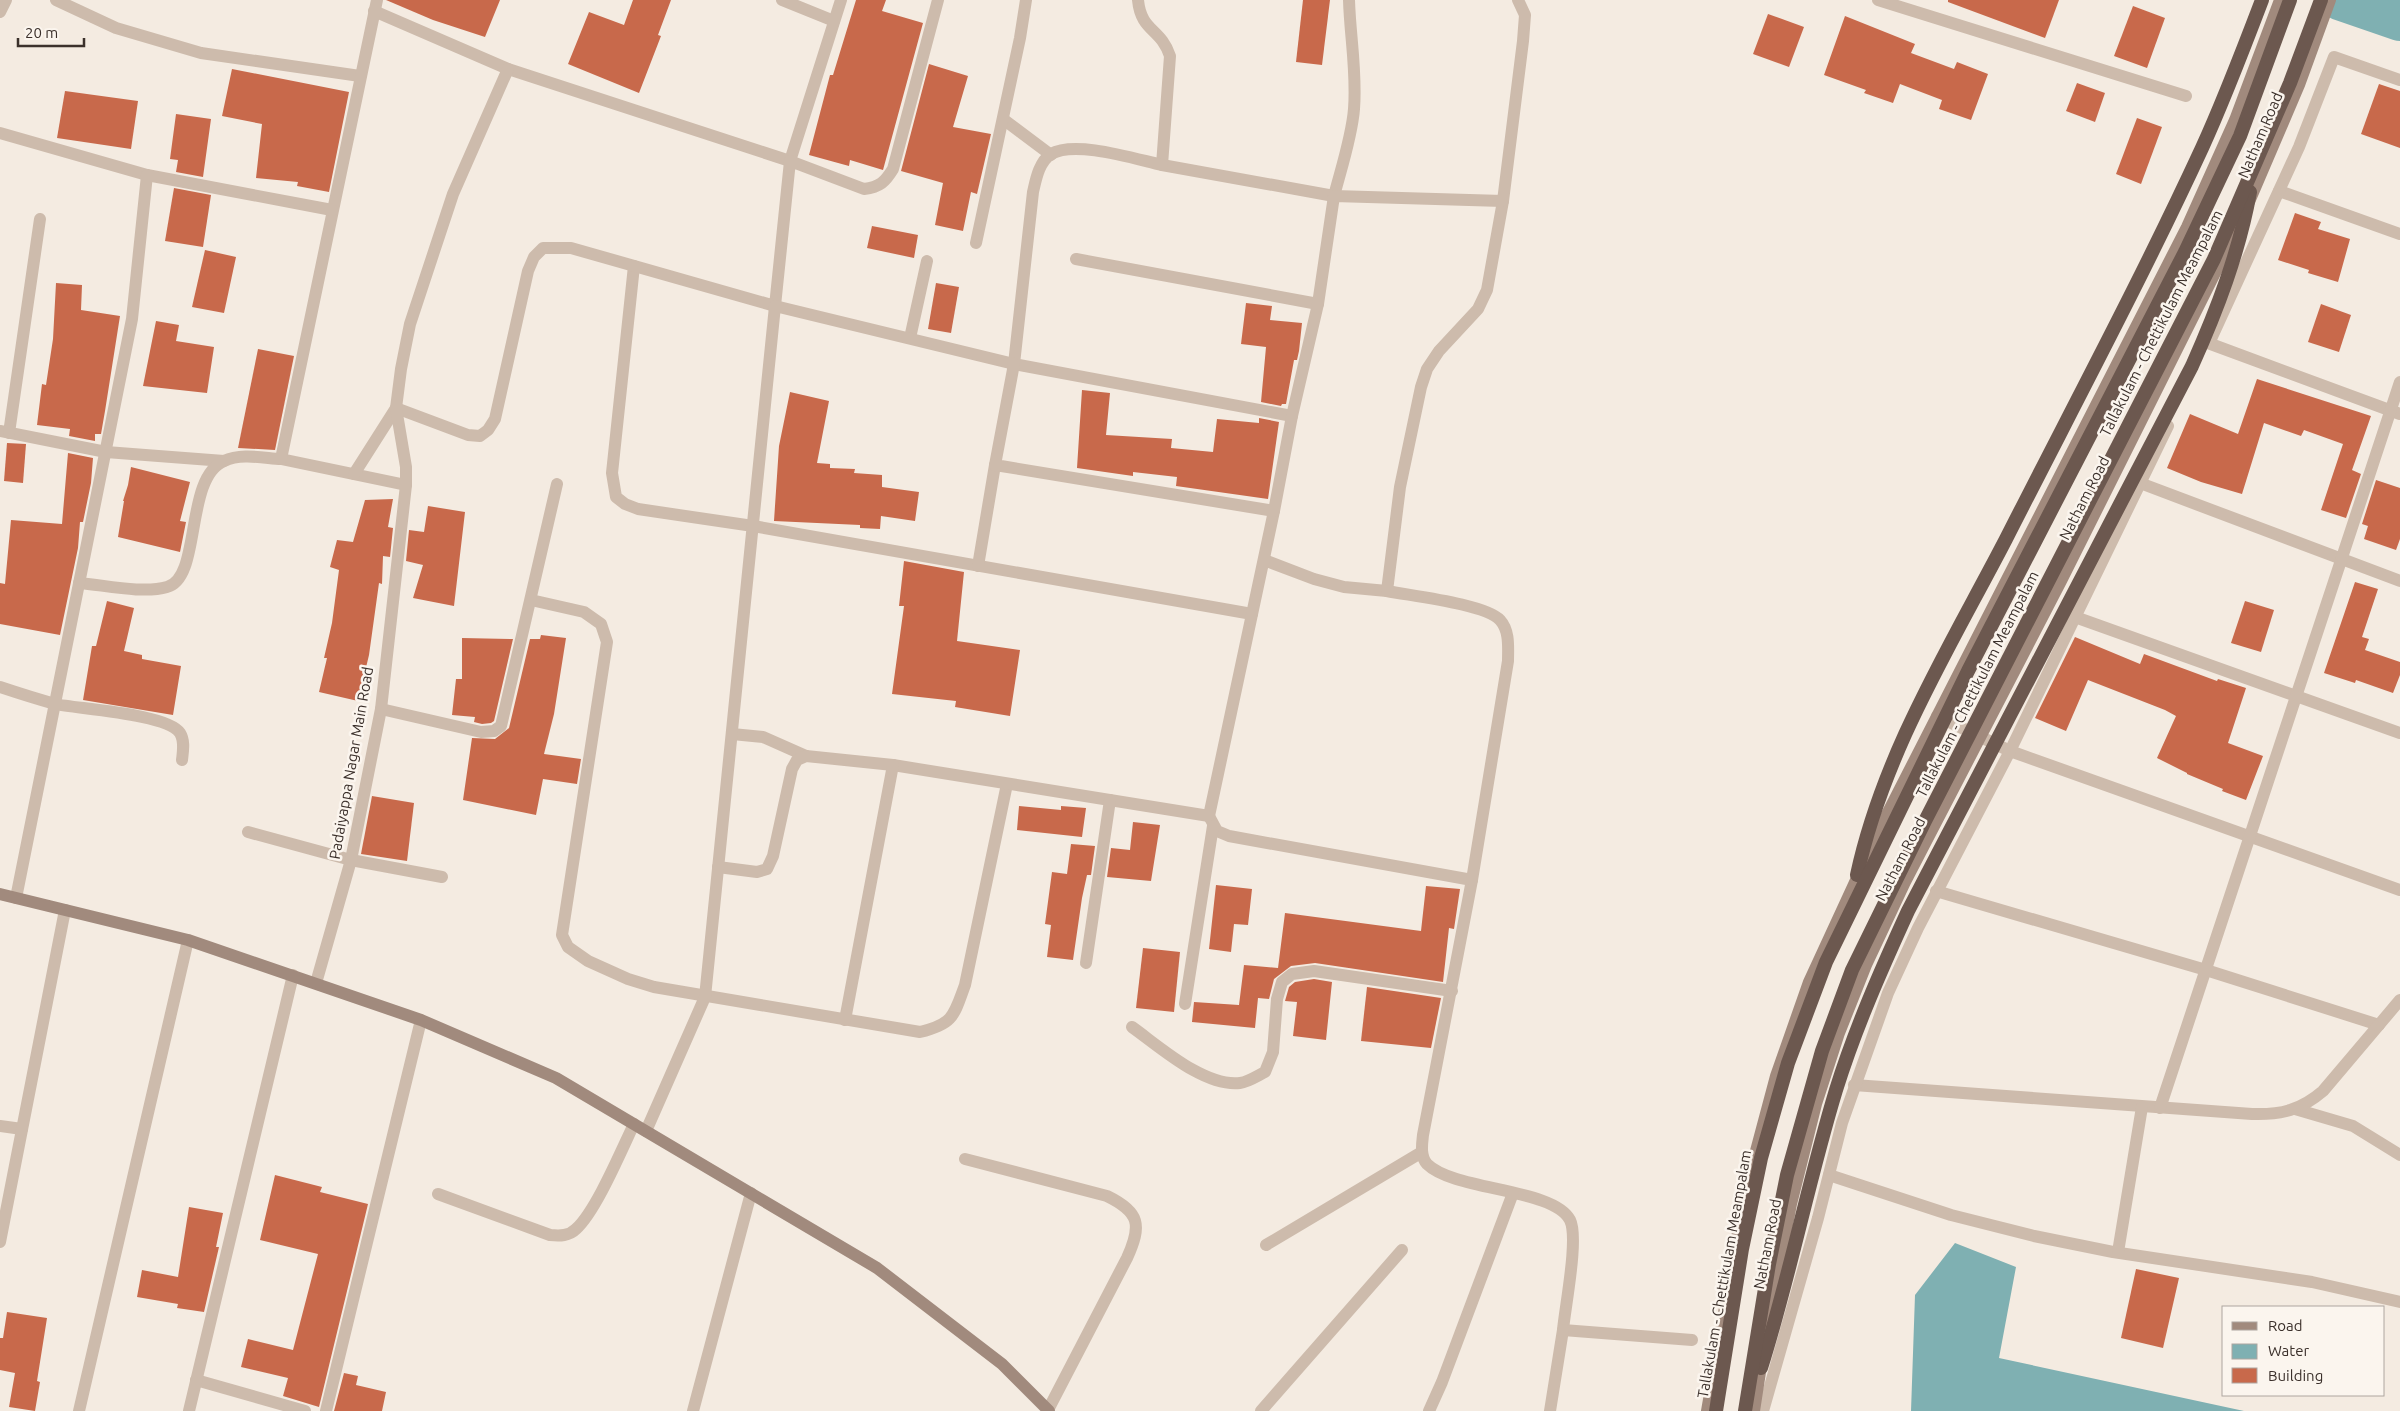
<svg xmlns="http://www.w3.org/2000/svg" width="2400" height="1411" font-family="Ubuntu,sans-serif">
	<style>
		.water { fill: #7fb0b2 }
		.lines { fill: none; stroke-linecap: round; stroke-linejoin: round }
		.river { stroke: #7fb0b2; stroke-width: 40 }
		.building { fill: #c8694b }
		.minor { stroke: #cdbbac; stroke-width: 12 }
		.secondary { stroke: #a18a7d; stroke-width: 12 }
		.trunk { stroke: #6c584f; stroke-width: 14 }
		.labels { text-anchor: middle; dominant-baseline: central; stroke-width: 5; stroke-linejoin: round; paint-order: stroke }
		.street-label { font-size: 15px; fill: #3b302b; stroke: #fbf5ee }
	</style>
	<rect width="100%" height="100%" fill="#f4ebe1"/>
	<!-- water -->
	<path class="water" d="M1955 1243 2016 1267 1999 1358 2244 1411H1911L1915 1295Z"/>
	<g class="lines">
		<!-- river -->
		<path class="river" d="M2339 0 2400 21"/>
	</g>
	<!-- building -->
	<g class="building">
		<path d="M386 0H500L485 37 433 20Z"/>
		<path d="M633 0H671L658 35 661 36 639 93 568 64 589 12 624 25Z"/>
		<path d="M856 0H886L882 11 923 23 883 170 850 160 849 166 809 155 830 75H833Z"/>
		<path d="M1303 0H1330L1322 65 1296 62Z"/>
		<path d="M1948 0H2059L2045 38 1948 2Z"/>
		<path d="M2133 6 2165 18 2147 68 2114 56Z"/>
		<path d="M1768 14 1804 27 1789 67 1753 54Z"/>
		<path d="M1845 16 1915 44 1911 53 1954 69 1957 62 1988 74 1971 120 1939 109 1942 100 1900 84 1893 103 1864 93 1866 90 1824 75Z"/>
		<path d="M929 64 968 76 953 127 991 134 977 194 971 192 963 231 935 225 943 183 901 171Z"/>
		<path d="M232 69 349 92 329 192 297 186 298 182 256 178 262 124 222 116Z"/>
		<path d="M2077 83 2105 93 2095 122 2066 111Z"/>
		<path d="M2379 84 2400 91V148L2361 134Z"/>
		<path d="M65 91 138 101 131 149 57 138Z"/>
		<path d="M176 114 211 119 203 177 176 172 178 160 170 159Z"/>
		<path d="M2137 118 2162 127 2141 184 2116 174Z"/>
		<path d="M174 188 211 195 203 247 165 241Z"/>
		<path d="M2295 213 2321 222 2318 229 2350 239 2338 282 2308 273 2309 270 2278 260Z"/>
		<path d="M872 226 918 235 914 258 867 248Z"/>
		<path d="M205 250 236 257 224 313 192 307Z"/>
		<path d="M56 283 82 285 81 310 120 316 105 411 101 434H95V441L69 436 70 429 37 425 42 384 46 385 53 339Z"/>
		<path d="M936 283 959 287 951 333 928 329Z"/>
		<path d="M1246 303 1272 306 1270 320 1302 323 1299 351 1297 360H1294L1286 404H1282L1281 406 1261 402 1266 347 1241 344Z"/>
		<path d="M2321 304 2351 315 2339 352 2308 342Z"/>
		<path d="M156 321 179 325 176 341 214 347 207 393 143 386Z"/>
		<path d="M258 349 294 356 275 450 238 448Z"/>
		<path d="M2257 379 2371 416 2352 470 2361 474 2346 518 2321 510 2343 444 2304 430 2301 436 2264 423 2242 494 2201 482 2167 468 2190 414 2238 434Z"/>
		<path d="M1082 390 1110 393 1106 435 1172 439 1171 448 1213 452 1217 419 1259 423V418L1279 422 1268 499 1176 486 1177 477 1133 472V476L1077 468Z"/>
		<path d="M790 392 829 401 817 463 830 464V468L855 469 854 473 882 475V487L919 492 915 521 881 516 880 529 860 528V525L774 521 779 446Z"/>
		<path d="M7 443 26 444 23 483 4 481Z"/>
		<path d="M68 453 93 458 91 483 83 522H80L78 548 60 635 0 624V583L5 584 11 520 62 524Z"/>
		<path d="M131 467 190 482 180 521 186 522 180 552 118 537 124 501H123L128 485Z"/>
		<path d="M2376 480 2400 488V539L2396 550 2364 539 2368 526 2362 524Z"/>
		<path d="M393 499 388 527 393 528 390 557 383 556 382 584 379 583 369 655 358 701 319 692 327 658H324L332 623 339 570 330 567 337 540 353 542 365 500Z"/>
		<path d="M428 506 465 512 454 606 413 598 423 565 406 561 409 530 424 532Z"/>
		<path d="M904 561 964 572 957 641 1020 650 1010 716 955 707 956 701 892 694 904 606H899Z"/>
		<path d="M2355 582 2378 589 2362 637 2369 639 2365 650 2400 662V675L2393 693 2356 680 2355 683 2324 673Z"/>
		<path d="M107 601 134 608 124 651 142 655V659L181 666 173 715 83 700 92 646H96Z"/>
		<path d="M2245 601 2274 610 2261 652 2231 643Z"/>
		<path d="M541 635 566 638 554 714 544 754 581 759 577 784 543 779 536 815 463 800 472 738 495 739 509 728 530 639H540Z"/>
		<path d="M2075 637 2140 664 2144 654 2217 681 2218 679 2246 688 2228 743 2263 756 2246 800 2222 791 2223 789 2187 774V773L2157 758 2176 716 2165 710 2088 680 2066 731 2035 718Z"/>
		<path d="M462 638 513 639 494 721 491 723 482 724 474 722 475 717 452 715 456 679H462Z"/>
		<path d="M372 796 414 803 407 861 361 854Z"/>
		<path d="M1019 806 1061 810V806L1086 808 1082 837 1017 830Z"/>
		<path d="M1133 822 1160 825 1151 881 1107 877 1111 848 1130 850Z"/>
		<path d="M1071 844 1095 846 1091 875H1087L1082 898 1073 960 1047 957 1051 925 1045 924 1052 872 1067 874Z"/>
		<path d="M1216 885 1252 889 1248 925 1234 924 1231 952 1209 949Z"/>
		<path d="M1426 886 1460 889 1454 929 1449 928 1443 982 1315 963 1291 966 1274 979 1269 999 1258 998 1255 1028 1192 1022 1194 1002 1239 1005 1244 965 1278 968 1285 913 1421 931Z"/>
		<path d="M1143 948 1180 952 1174 1012 1136 1008Z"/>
		<path d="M1314 979 1332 982 1326 1040 1293 1036 1297 1002 1285 1001 1289 987 1295 982Z"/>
		<path d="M1367 987 1441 998 1431 1048 1361 1041Z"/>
		<path d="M275 1175 322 1187 320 1192 368 1204 319 1407 283 1396 288 1378 241 1367 248 1339 293 1350 318 1254 260 1240Z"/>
		<path d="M189 1207 223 1213 216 1247H219L204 1312 177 1308 178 1304 137 1297 142 1270 178 1277Z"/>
		<path d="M2136 1269 2179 1278 2163 1348 2121 1338Z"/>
		<path d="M7 1312 47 1318 37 1381 40 1382 35 1411 9 1407 15 1373 0 1370V1338H3Z"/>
		<path d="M344 1373 358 1376 356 1385 386 1392 382 1411H334Z"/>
	</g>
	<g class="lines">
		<!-- minor -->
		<g class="minor">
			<path d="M56 0 116 28 201 53 360 76"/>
			<path d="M782 0 834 21"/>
			<path d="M1138 0C1141 32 1161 28 1170 56L1162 165 1334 196C1341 169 1352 136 1354 109 1357 72 1350 36 1349 0"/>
			<path d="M1878 0 2186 96"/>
			<path d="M374 11 508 69 790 161 841 0"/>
			<path d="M0 12 6 0"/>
			<path d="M1003 119 1051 155"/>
			<path d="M0 133 147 175"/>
			<path d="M1162 165C1135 159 1075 140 1051 154 1039 162 1036 179 1033 192L1014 364 1292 416"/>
			<path d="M2279 191 2400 234"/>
			<path d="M976 243 1020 38 1026 0"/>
			<path d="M1076 259 1318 304"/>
			<path d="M634 266 612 473 616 497 625 504 638 509 753 526 1252 614"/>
			<path d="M910 338 927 261"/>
			<path d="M2211 339 2299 147 2334 57 2400 80"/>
			<path d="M2208 343 2400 414"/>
			<path d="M0 431 106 452 224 461"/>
			<path d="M9 433 40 219"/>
			<path d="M281 459 406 485"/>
			<path d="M354 474 396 408 468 435 480 436 488 430 495 419 528 271 534 257 543 248H571L775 306 790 161 864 189C880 187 885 182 893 169L938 0"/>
			<path d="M2140 483 2400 581"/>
			<path d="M1264 560 1314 579 1344 587 1387 591"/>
			<path d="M978 566 995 465"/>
			<path d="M79 583C104 585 143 594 167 587 202 578 184 478 224 461 241 453 263 458 281 459L377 0"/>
			<path d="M531 600 584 612 601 624 607 642 562 935 568 947 588 961 628 979 654 987 920 1032C954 1024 954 1015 965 985L1007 784"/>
			<path d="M2075 617 2400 733"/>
			<path d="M0 687C18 693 37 699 55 704 79 709 168 714 180 733 185 741 183 751 182 760"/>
			<path d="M381 709 481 732 494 731 501 726 557 484"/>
			<path d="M1937 716 2010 751 2400 890"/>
			<path d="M732 734 763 737 806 756"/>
			<path d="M1209 816 1217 831 1229 836 1472 880 1423 1135C1422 1144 1420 1156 1427 1164 1454 1191 1554 1188 1570 1220 1579 1238 1565 1307 1563 1330L1692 1340"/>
			<path d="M248 832 351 860 442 877"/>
			<path d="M718 867 757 872 767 869 773 856 792 769 797 760 806 756 893 765 1209 816 1274 511"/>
			<path d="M1472 880 1508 661C1508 648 1510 631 1500 620 1485 604 1412 596 1387 591L1400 487 1421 387 1427 369 1439 351 1478 309 1487 290 1503 201"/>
			<path d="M1936 891 2206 970 2379 1025"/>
			<path d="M16 898 132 319 147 175 332 210"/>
			<path d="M1086 963 1110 800"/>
			<path d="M316 983 351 860 381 709 406 485V467L396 408 401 369 410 324 453 194 508 69"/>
			<path d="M1185 1004 1213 826"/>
			<path d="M845 1020 893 765"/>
			<path d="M1132 1027C1160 1047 1204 1087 1240 1083 1248 1082 1257 1076 1265 1072L1273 1052 1277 999 1282 982 1292 974 1314 971 1452 991"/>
			<path d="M1854 1085 2252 1114C2281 1115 2301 1110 2323 1091L2400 1000"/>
			<path d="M2160 1108 2400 382"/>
			<path d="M2295 1109 2353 1126 2400 1155"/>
			<path d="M0 1126 22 1129"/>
			<path d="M646 1131 705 997 775 306 1014 364 995 465 1274 511 1292 416 1318 304 1334 196 1503 201 1523 41 1525 15 1518 0"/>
			<path d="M965 1159 1107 1196C1140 1212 1142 1225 1127 1258L1048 1410"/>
			<path d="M1829 1175 1951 1215 2034 1236 2113 1252 2312 1282 2400 1302"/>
			<path d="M438 1194 550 1235C560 1236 569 1236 576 1229 596 1211 621 1151 634 1124"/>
			<path d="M0 1242 65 910"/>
			<path d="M1266 1245 1422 1152"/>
			<path d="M2118 1252 2142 1107"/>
			<path d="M196 1380 305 1411"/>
			<path d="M79 1411 188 940"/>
			<path d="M189 1411 293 975"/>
			<path d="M326 1411 421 1020"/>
			<path d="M693 1411 751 1193"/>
			<path d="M1261 1411 1402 1250"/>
			<path d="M1429 1411 1442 1382 1513 1193"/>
			<path d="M1550 1411 1563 1330"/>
			<path d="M1763 1411 1818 1218 1842 1123 1888 993 1918 928 2010 751 2168 426"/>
		</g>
		<!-- secondary -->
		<g class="secondary">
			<path d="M2249 202 2299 85 2330 0"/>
			<path d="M0 894 188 940 421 1020 556 1078 877 1268 1002 1364 1049 1411"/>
			<path d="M1768 1327 1791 1204 1816 1104 1839 1033 1866 965 1905 882 2061 581 2238 227"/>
			<path d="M1707 1411 1745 1192 1776 1076 1809 982 1880 828 2187 227 2235 120 2280 0"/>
			<path d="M1754 1411 1762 1359"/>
		</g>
		<!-- trunk -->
		<g class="trunk">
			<path d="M1857 875C1883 754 1950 647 2006 539 2072 409 2141 280 2202 148 2224 100 2243 50 2262 0"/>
			<path d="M1761 1368C1790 1276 1808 1182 1836 1090 1855 1029 1881 970 1908 911L2192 366C2217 310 2239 253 2250 192"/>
			<path d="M1716 1411 1742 1249 1761 1158 1788 1063 1826 962 1968 671 2185 252 2240 136 2290 0"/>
			<path d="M1745 1411 1769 1264 1787 1175 1822 1051 1852 970 1925 821 2214 259 2290 83 2321 0"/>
		</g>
	</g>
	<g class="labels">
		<!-- street labels -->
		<g class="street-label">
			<text transform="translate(2260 135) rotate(-67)">Natham Road</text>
			<text transform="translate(2161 323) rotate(-63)">Tallakulam - Chettikulam Meampalam</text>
			<text transform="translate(2084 498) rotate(-63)">Natham Road</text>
			<text transform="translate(1977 684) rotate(-63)">Tallakulam - Chettikulam Meampalam</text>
			<text transform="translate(351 763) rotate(-80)">Padaiyappa Nagar Main Road</text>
			<text transform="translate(1900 859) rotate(-63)">Natham Road</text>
			<text transform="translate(1767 1244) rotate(-79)">Natham Road</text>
			<text transform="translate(1724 1274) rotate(-80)">Tallakulam - Chettikulam Meampalam</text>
		</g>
	</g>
	<!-- legend -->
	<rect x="2222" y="1306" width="162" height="90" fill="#fbf5ee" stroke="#aea6a0"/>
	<rect x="2232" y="1322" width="25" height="8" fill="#a18a7d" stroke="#aea6a0"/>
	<text x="2268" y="1331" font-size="15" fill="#3b302b">Road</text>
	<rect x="2232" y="1344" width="25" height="15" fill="#7fb0b2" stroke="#aea6a0"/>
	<text x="2268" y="1356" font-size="15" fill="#3b302b">Water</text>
	<rect x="2232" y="1368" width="25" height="15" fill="#c8694b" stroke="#aea6a0"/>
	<text x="2268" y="1381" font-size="15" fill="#3b302b">Building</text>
	<!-- scale -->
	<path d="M18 38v8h66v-8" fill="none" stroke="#3b302b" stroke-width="2.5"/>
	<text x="25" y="38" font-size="15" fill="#3b302b" stroke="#fbf5ee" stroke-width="4" paint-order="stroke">20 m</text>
</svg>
